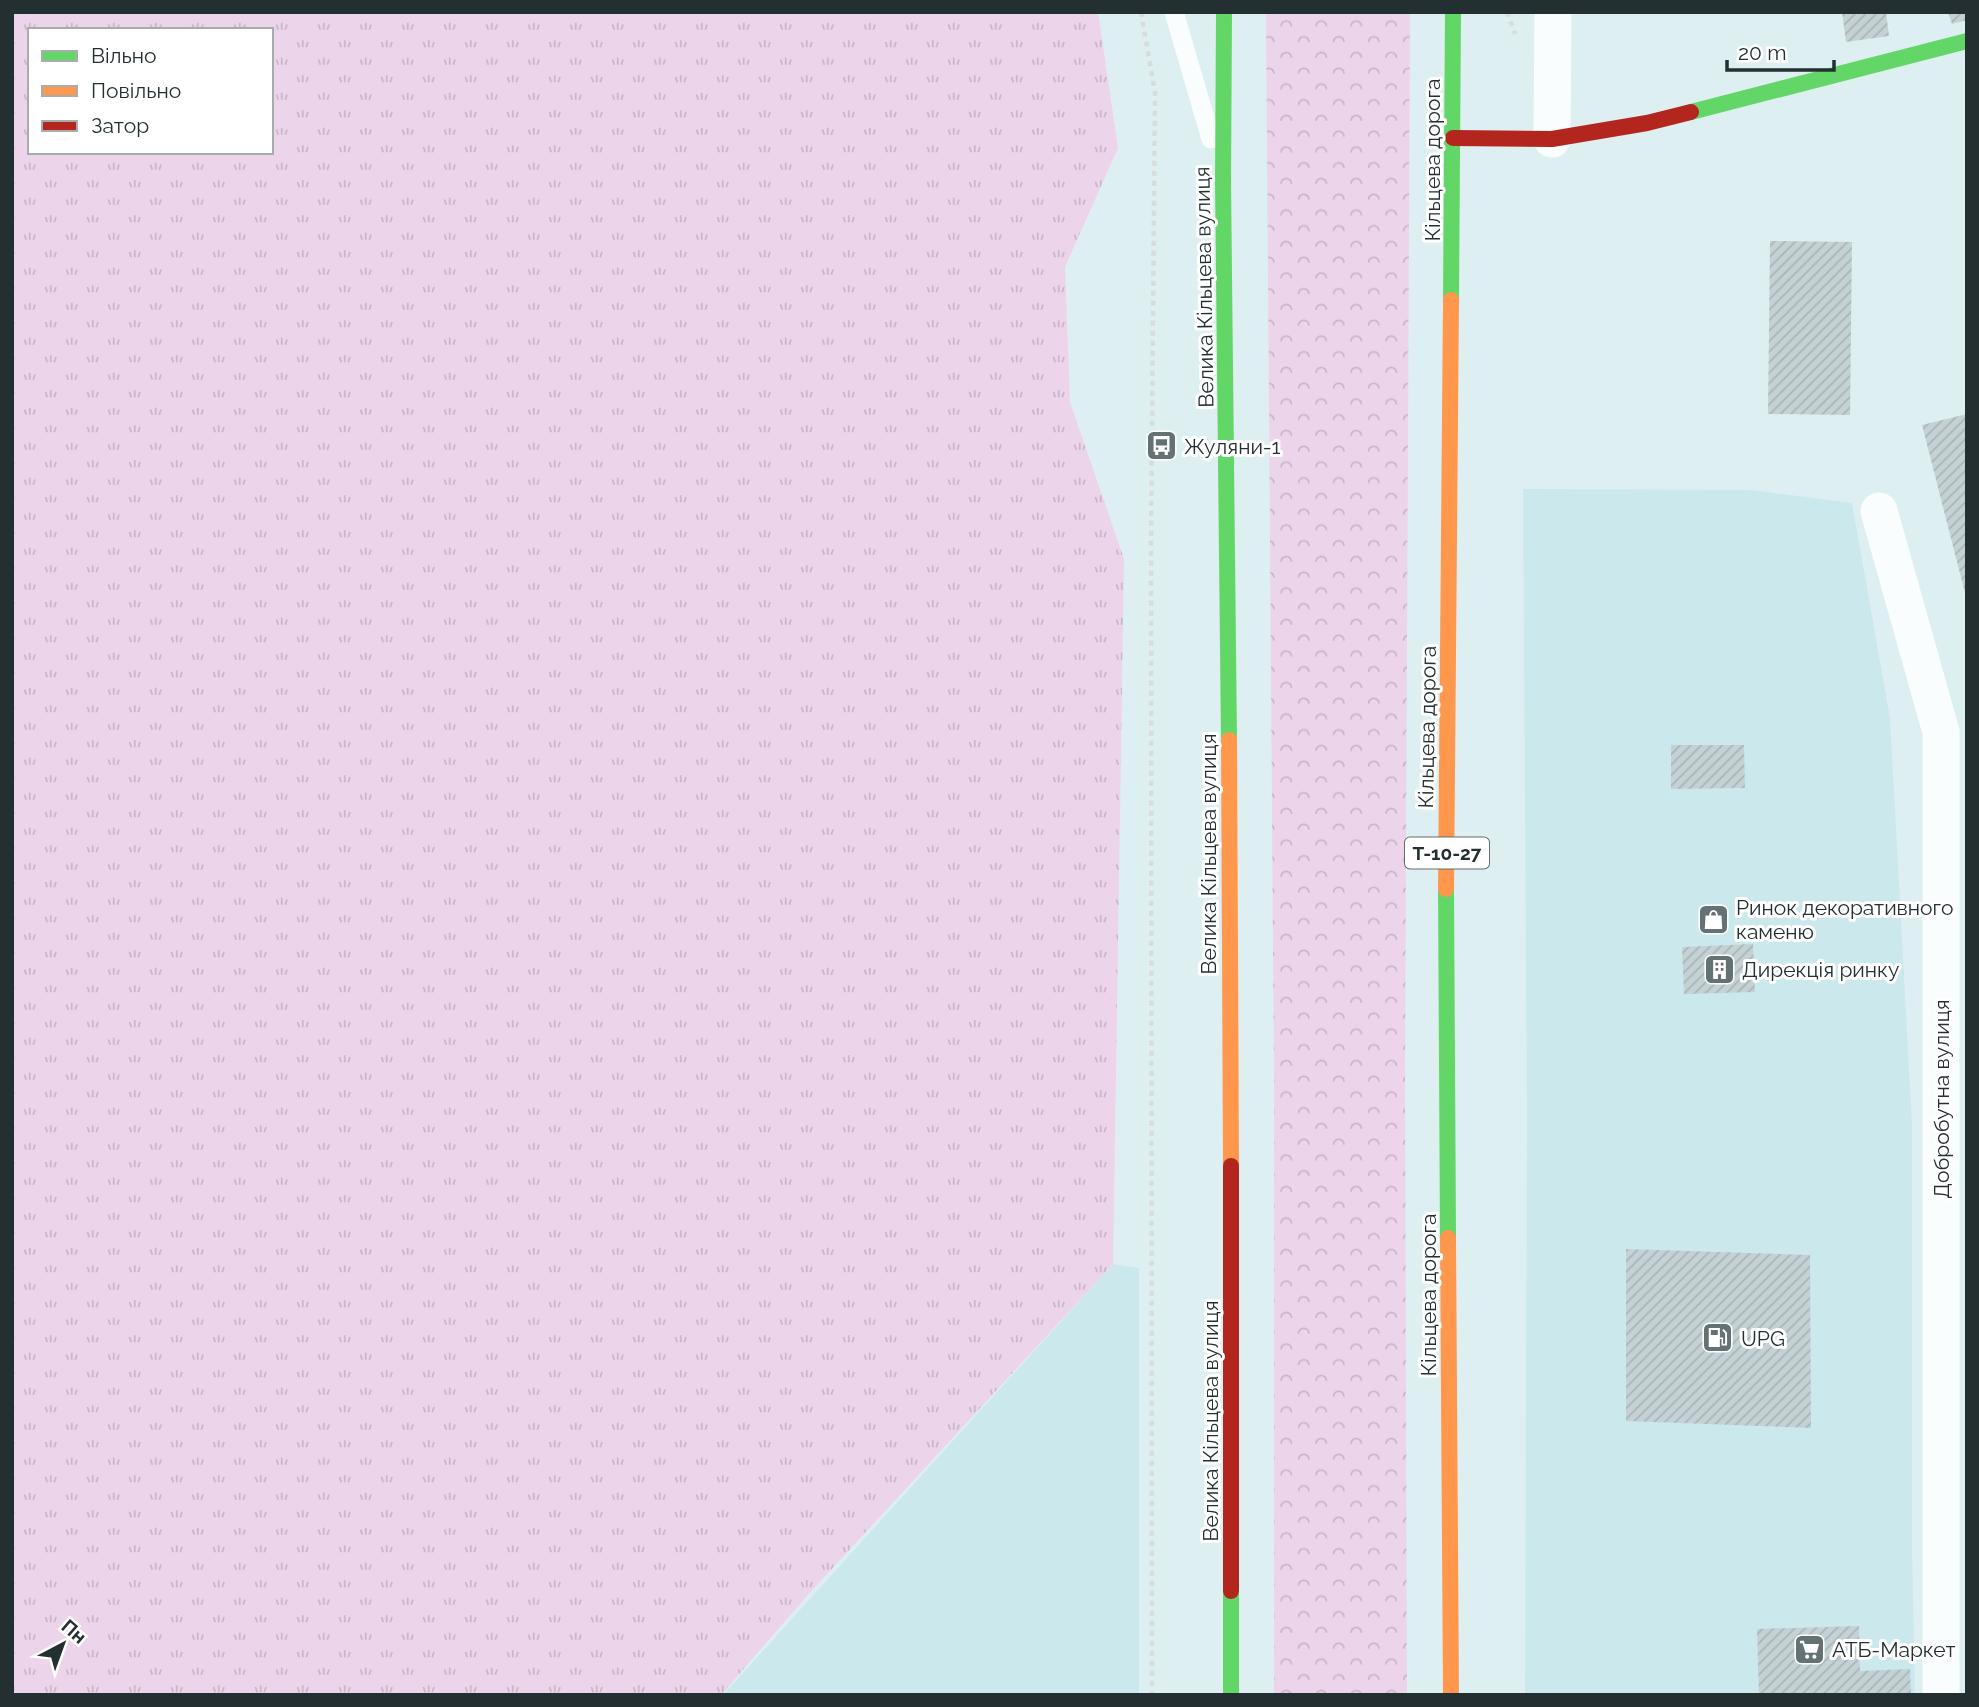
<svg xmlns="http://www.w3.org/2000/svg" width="1979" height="1707" font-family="Raleway,sans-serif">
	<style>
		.built { fill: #cbe8ed }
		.grass { fill: url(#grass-tufts); fill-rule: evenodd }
		.forest { fill: url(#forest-crowns) }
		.building { fill: url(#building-hatch) }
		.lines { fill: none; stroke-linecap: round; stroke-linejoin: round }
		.path { stroke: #d7dcdd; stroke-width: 4.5; stroke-dasharray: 5 5; stroke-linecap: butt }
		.lane { stroke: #fafdfd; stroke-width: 19 }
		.street { stroke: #fafdfd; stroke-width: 37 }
		.fast { stroke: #63d668; stroke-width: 16 }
		.slow { stroke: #ff974d; stroke-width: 16 }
		.jam { stroke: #b3261e; stroke-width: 16 }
		.labels { text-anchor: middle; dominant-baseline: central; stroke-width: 6; stroke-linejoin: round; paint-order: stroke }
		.shield { fill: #fff; stroke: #656d6f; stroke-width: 2 }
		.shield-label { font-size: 19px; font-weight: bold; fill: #232f31 }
		.street-label { font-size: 21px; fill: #232f31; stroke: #fff }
		.poi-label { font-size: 21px; fill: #232f31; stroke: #fff; text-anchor: start }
	</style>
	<defs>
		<pattern id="grass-tufts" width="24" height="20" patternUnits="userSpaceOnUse" patternTransform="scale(1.75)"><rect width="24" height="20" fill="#ecd4ea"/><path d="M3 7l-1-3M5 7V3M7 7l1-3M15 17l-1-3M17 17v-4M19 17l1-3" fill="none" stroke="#cab6c9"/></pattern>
		<pattern id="forest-crowns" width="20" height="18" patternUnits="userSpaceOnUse" patternTransform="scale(1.75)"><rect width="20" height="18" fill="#ecd4ea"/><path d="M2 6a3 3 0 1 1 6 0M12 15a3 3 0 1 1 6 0" fill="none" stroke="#cab6c9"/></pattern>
		<pattern id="building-hatch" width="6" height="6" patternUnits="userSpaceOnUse" patternTransform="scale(1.75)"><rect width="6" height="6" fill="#c5d2d5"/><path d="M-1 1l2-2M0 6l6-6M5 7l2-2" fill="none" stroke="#a9b5b7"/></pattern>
	</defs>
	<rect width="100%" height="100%" fill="#deeff2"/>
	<!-- built -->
	<g class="built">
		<path d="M1523 489 1752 490 1852 503 1890 718 1912 1124V1548L1915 1695H1525L1527 1120Z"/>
		<path d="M1113 1264 1139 1268V1695H723Z"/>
	</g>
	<!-- grass -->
	<path class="grass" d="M12 12H1098L1118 148 1065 267 1070 402 1124 559 1113 1264 806 1597 721 1695H12ZM30 30H271V152H30Z"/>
	<!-- forest -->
	<path class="forest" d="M1266 12H1410L1405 1078 1407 1695H1274V1076Z"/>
	<!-- building -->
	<g class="building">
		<path d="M1842 12H1886L1889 36 1846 42Z"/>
		<path d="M1948 12H1967V20L1952 24Z"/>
		<path d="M1770 241 1852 242 1850 415 1768 414Z"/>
		<path d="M1967 414V597H1966L1922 425Z"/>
		<path d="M1671 745H1744L1745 788 1671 789Z"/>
		<path d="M1753 944 1755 992 1684 994 1682 947Z"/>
		<path d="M1626 1249 1810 1255 1811 1428 1626 1421Z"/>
		<path d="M1859 1626 1860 1671 1910 1669 1911 1695H1759L1757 1629Z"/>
	</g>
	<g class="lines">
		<!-- path -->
		<g class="path">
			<path d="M1141 12 1155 92 1151 541 1152 1695"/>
			<path d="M1507 12 1515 34"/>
		</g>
		<!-- lane -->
		<path class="lane" d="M1174 12 1211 139"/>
		<!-- street -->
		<g class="street">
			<path d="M1552 139 1553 12"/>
			<path d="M1879 511 1941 732V1695"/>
		</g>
		<!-- fast -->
		<g class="fast">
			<path d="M1224 12 1223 181 1229 740"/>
			<path d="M1691 112 1967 41"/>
			<path d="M1451 300 1453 12"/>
			<path d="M1446 889 1448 1238"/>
			<path d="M1231 1695V1591"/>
		</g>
		<!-- slow -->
		<g class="slow">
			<path d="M1229 740 1231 1166"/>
			<path d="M1446 889 1451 300"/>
			<path d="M1448 1238 1451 1695"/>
		</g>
		<!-- jam -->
		<g class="jam">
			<path d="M1453 138 1552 139 1647 123 1691 112"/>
			<path d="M1231 1166V1591"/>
		</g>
	</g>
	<!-- icons -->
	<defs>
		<symbol id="bus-square" viewBox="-11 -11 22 22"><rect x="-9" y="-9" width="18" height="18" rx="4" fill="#647275" stroke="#fff"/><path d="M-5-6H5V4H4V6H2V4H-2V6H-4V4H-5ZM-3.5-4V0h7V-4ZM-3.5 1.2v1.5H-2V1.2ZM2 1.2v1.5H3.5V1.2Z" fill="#fff"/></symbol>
		<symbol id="shop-square" viewBox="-11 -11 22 22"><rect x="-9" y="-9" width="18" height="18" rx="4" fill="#647275" stroke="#fff"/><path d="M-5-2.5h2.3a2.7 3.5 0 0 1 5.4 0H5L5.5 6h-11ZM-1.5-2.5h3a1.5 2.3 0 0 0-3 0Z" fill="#fff"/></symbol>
		<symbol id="building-square" viewBox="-11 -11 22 22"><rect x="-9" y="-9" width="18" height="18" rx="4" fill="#647275" stroke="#fff"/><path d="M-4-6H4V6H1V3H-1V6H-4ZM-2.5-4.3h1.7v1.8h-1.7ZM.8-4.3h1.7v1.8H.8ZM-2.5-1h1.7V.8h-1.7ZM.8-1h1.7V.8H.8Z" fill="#fff"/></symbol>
		<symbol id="fuel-square" viewBox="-11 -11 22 22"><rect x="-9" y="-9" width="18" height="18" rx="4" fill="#647275" stroke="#fff"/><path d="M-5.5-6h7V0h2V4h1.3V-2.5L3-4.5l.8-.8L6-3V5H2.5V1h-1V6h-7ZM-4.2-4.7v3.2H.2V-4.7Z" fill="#fff"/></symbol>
		<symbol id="supermarket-square" viewBox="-11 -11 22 22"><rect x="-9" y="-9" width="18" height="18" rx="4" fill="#647275" stroke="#fff"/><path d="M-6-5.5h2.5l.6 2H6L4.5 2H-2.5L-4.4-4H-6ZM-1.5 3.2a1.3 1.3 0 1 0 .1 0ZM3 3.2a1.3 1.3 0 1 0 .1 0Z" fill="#fff"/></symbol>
	</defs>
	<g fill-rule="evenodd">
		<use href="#bus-square" x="1144" y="428" width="35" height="35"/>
		<use href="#shop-square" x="1696" y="902" width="35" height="35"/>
		<use href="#building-square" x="1702" y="952" width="35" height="35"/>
		<use href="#fuel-square" x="1700" y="1320" width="35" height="35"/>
		<use href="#supermarket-square" x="1792" y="1632" width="35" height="35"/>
	</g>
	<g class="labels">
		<!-- shield labels -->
		<rect class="shield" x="1405" y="837.5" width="84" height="31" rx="5"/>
		<g class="shield-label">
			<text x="1447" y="853">Т-10-27</text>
		</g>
		<!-- street labels -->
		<g class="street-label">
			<text transform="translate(1432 160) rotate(-90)">Кільцева дорога</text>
			<text transform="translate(1204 287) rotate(-91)">Велика Кільцева вулиця</text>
			<text transform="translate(1427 727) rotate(-89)">Кільцева дорога</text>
			<text transform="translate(1208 854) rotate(-90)">Велика Кільцева вулиця</text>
			<text transform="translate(1941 1099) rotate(-90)">Добробутна вулиця</text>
			<text transform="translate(1428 1295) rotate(-90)">Кільцева дорога</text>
			<text transform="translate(1210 1421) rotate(-90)">Велика Кільцева вулиця</text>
		</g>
		<!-- poi labels -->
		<g class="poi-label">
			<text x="1184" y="446">Жуляни-1</text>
			<text x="1736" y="907">Ринок декоративного<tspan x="1736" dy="24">каменю</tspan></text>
			<text x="1742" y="969">Дирекція ринку</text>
			<text x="1741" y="1338">UPG</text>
			<text x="1832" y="1649">АТБ-Маркет</text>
		</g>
	</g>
	<!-- border -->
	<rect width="1979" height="1707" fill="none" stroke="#232f31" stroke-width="28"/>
	<!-- legend -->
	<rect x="28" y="28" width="245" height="126" fill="#ffffff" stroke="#a7acad" stroke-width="2"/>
	<rect x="42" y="51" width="35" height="10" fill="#63d668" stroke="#a7acad" stroke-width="2"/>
	<text x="91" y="63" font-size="21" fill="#232f31">Вільно</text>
	<rect x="42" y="86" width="35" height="10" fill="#ff974d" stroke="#a7acad" stroke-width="2"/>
	<text x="91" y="98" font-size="21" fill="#232f31">Повільно</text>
	<rect x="42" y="121" width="35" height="10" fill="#b3261e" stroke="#a7acad" stroke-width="2"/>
	<text x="91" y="133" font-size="21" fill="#232f31">Затор</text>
	<!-- north arrow -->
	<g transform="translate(63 1644) rotate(41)" stroke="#ffffff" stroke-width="5" paint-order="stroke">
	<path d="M0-5L12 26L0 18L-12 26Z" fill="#232f31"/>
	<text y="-10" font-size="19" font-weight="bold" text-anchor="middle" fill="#232f31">Пн</text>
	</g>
	<!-- scale -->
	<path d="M1727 60v10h107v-10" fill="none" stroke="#232f31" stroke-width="3.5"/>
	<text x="1738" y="60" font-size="21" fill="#232f31" stroke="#ffffff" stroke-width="5" paint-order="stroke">20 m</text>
</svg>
